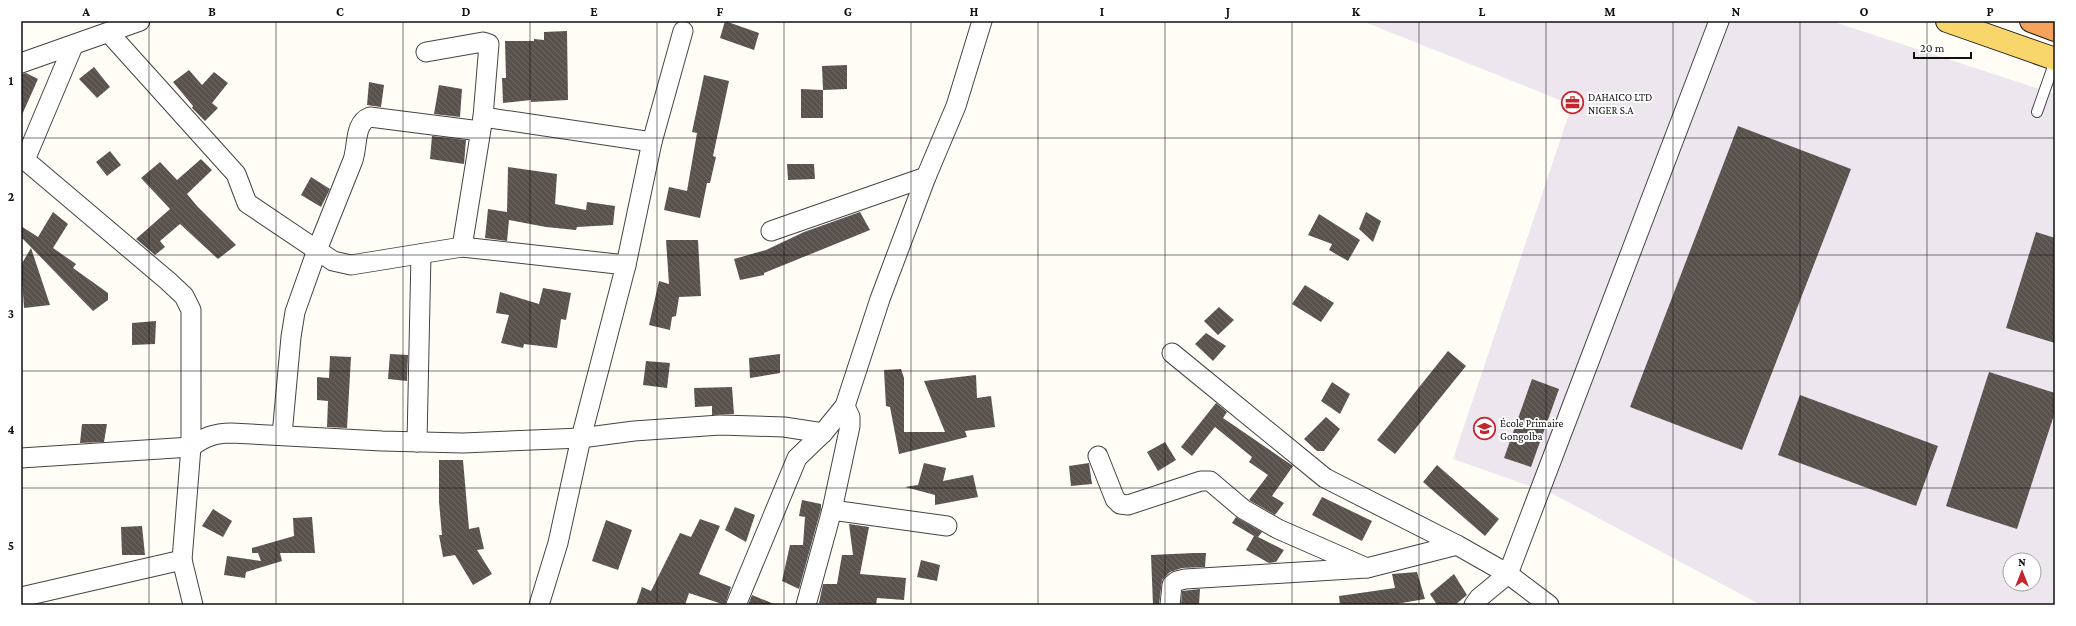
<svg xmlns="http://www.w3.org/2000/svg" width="2076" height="626" font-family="'Crimson Pro',serif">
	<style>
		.industrial { fill: #eee6ef; fill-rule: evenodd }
		.building { fill: url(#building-back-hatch) }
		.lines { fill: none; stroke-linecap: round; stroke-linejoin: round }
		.lane-casing { stroke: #444; stroke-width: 12 }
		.street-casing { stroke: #444; stroke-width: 21 }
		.primary-casing { stroke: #222; stroke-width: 24 }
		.highway-casing { stroke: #222; stroke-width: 24 }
		.lane { stroke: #fff; stroke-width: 10 }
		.street { stroke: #fff; stroke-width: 19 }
		.primary { stroke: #f9d66b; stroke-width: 22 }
		.highway { stroke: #f5a25d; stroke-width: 22 }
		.grid { fill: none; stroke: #111; stroke-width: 1; stroke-opacity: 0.55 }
		.labels { text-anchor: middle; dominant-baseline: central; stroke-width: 4; stroke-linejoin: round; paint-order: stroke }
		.poi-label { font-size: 11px; fill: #111; stroke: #fff; text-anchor: start }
		.neatline { fill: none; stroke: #111; stroke-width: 1.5 }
		.grid-label { font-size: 13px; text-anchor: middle; font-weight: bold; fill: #111 }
	</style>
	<defs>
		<pattern id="building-back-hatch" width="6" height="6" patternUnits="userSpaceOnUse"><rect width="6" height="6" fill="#5a524d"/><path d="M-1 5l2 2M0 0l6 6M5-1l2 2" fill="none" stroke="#6d6662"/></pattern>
	</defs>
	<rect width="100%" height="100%" fill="#fffdf5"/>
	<!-- industrial -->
	<path class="industrial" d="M1362 21H1831L2055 94V605H1761L1555 495 1453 459 1572 105ZM2010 560H2034V584H2010Z"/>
	<!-- building -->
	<g class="building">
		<path d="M725 21 759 33 754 50 720 38Z"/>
		<path d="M567 31 568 100 531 102V100L503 103 502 78H506L505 41H534V39L544 40V32Z"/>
		<path d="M847 65V89L823 90 822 66Z"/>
		<path d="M94 67 110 87 97 98 79 79Z"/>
		<path d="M189 70 202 85 214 72 228 83 212 103 218 108 205 121 192 108 193 106 173 82Z"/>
		<path d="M26 73 38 79 21 117V74Z"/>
		<path d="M704 75 729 81 713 156 716 157 710 183H707L700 218 664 210 669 187 687 191 697 133 692 132Z"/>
		<path d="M369 82 384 85 381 107 367 105Z"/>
		<path d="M439 85 462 89 460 117 434 114Z"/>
		<path d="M801 89 823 90V118H801Z"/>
		<path d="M1738 126 1851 169 1742 450 1630 407Z"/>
		<path d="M432 136 466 140 464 164 430 159Z"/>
		<path d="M110 151 121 165 107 176 96 162Z"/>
		<path d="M201 159 212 170 187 194 197 206 236 245 218 259 180 224 160 241 165 247 155 255 136 239 170 209 141 178 160 162 177 180Z"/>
		<path d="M787 164H814L815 179 788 180Z"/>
		<path d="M508 167 557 174 555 204 586 210 587 202 615 206 613 225 577 227 576 230 546 227 509 220 507 241 485 238 488 209 507 212Z"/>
		<path d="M311 177 330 189 321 207 301 195Z"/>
		<path d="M53 212 68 224 53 248 76 264 73 268 108 293V300L93 311 21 237V226L38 237Z"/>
		<path d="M860 212 870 230 764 273V275L740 280 734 259 766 250 804 232Z"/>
		<path d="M1366 212 1381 221 1373 242 1359 229Z"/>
		<path d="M1319 214 1360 240 1348 261 1329 250 1332 244 1308 235Z"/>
		<path d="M2036 232 2055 238V343L2006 328Z"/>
		<path d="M666 240H698L701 296 679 297 676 316 672 317 670 330 649 325 659 281 669 284Z"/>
		<path d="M31 248 50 305 24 308 21 265Z"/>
		<path d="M1305 285 1334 303 1321 322 1292 304Z"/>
		<path d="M543 288 571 293 566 320 561 319 557 348 524 344 523 348 501 343 509 315 496 313 500 292 539 304Z"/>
		<path d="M1219 307 1234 320 1218 335 1204 321Z"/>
		<path d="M156 321 155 344 132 345V323Z"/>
		<path d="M1206 333 1226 346 1213 361 1195 344Z"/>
		<path d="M1448 351 1466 366 1395 454 1377 440Z"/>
		<path d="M390 354 408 355 407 381 388 379Z"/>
		<path d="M780 354V373L750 378 749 358Z"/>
		<path d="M330 356 351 357 347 428 327 427 328 401 317 400V377L329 378Z"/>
		<path d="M646 361 670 363 667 388 643 385Z"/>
		<path d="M901 369 904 378V432H945L924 381 976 375 977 398 991 396 995 427 965 431 967 437 899 454 890 407 886 406 884 370Z"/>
		<path d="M1989 372 2055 393V412L2017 529 1946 506Z"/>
		<path d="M1532 379 1559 389 1531 467 1504 458Z"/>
		<path d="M1332 382 1350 394 1340 414 1321 401Z"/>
		<path d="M732 387 734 414 712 415V406L695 407 694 388Z"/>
		<path d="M1800 395 1938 446 1916 506 1778 455Z"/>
		<path d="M1216 403 1227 412 1223 418 1293 466 1272 496 1284 503 1275 515 1249 500 1268 475 1249 462 1252 457 1215 427 1192 456 1181 447Z"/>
		<path d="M1326 417 1340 429 1324 451H1317L1304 439Z"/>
		<path d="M82 424H107L104 442 80 443Z"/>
		<path d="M1165 442 1176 460 1158 471 1147 452Z"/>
		<path d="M439 460H463L469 529 479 527 484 549 477 550 492 574 473 585 455 555 443 557 439 535H442L439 502Z"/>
		<path d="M924 463 946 468 943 481 973 475 978 497 935 505V495L905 487 918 485Z"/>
		<path d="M1089 463 1092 484 1071 486 1069 466Z"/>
		<path d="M1437 465 1499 519 1485 536 1423 482Z"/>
		<path d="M1322 497 1372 521 1362 541 1312 515Z"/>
		<path d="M802 500 821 504V509L799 589 782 581 790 545H803L805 517 799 516Z"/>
		<path d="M735 507 755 515 746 542 725 530Z"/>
		<path d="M213 509 232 521 223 537 202 526Z"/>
		<path d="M312 517 315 553H280L282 561 246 572 245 578 224 575 227 556 261 561 258 553H252V548L294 536 293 518Z"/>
		<path d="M1236 517 1262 532 1258 537 1284 550 1276 562 1269 563 1246 550 1254 536 1232 523Z"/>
		<path d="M700 519 720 526 699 574 731 587 725 605 689 593 685 605H636L642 587 651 591 680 533 691 537Z"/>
		<path d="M606 520 632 530 618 570 592 561Z"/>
		<path d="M849 524 869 527 860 574 906 578 904 600 877 598 876 605 819 603 823 584H837L842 555H853Z"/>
		<path d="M142 526 145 555H122L121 527Z"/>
		<path d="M1194 553H1206L1205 567 1182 568 1170 572 1162 580 1159 605H1153L1151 555Z"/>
		<path d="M921 560 940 565 937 581 917 577Z"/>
		<path d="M1417 572 1425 599 1390 605H1340L1339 596 1395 588 1392 574Z"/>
		<path d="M1454 574 1467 595 1455 605H1437L1430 594Z"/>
		<path d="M1200 589 1199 605H1181L1182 591Z"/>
		<path d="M752 595 774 604V605H748Z"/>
	</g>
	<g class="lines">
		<defs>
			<path id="lane" d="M2037 112 2055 61"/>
			<g id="street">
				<path d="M109 33 236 174 247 203 333 261 351 265 462 247 626 265"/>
				<path d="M426 52 483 42 489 44 483 117 462 247"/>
				<path d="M21 63 140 21"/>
				<path d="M483 117 652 142"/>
				<path d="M771 231 926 177"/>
				<path d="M1172 353 1325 478 1457 545 1508 574 1549 605"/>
				<path d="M282 435 291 337 295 312 317 250 353 160C358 145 354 123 370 117L480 131"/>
				<path d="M417 442 421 254"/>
				<path d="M1098 456 1115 499 1120 504 1128 505 1201 481H1210L1243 509 1278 529 1367 568"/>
				<path d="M21 458 191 447C204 437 215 433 231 433L382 441 463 443 581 438 634 431 720 425 784 427 823 433"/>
				<path d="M832 510 947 526"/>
				<path d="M182 560 193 605"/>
				<path d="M21 597 182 560 191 447V310L184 296 168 281 25 160 73 46"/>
				<path d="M539 605 558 543 581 438 626 265 652 142 683 31"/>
				<path d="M736 605 797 458 823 433 845 406 880 299 926 177 956 106 982 21"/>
				<path d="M806 605 832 510 850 426V417L845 406"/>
				<path d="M1170 605 1172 585 1177 581 1185 579 1367 568 1457 545"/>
				<path d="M1474 605 1479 598 1508 574 1719 21"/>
			</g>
			<path id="primary" d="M1947 21 2055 59"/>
			<path id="highway" d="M2031 21 2055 30"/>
		</defs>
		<!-- lane casing -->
		<use href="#lane" class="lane-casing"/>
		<!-- street casing -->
		<use href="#street" class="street-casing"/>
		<!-- primary casing -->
		<use href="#primary" class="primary-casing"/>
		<!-- highway casing -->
		<use href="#highway" class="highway-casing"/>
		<!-- lane -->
		<use href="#lane" class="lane"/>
		<!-- street -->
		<use href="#street" class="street"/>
		<!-- primary -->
		<use href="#primary" class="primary"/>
		<!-- highway -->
		<use href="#highway" class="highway"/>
	</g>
	<!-- grid -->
	<path class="grid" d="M149 21V605M276 21V605M403 21V605M530 21V605M657 21V605M784 21V605M911 21V605M1038 21V605M1165 21V605M1292 21V605M1419 21V605M1546 21V605M1673 21V605M1800 21V605M1927 21V605M21 138H2055M21 255H2055M21 371H2055M21 488H2055"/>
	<!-- icons -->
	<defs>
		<symbol id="office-ring" viewBox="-11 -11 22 22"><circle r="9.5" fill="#fff" stroke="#c4262e" stroke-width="1.5"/><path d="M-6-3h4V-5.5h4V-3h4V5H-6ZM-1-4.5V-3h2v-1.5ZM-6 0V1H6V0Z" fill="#c4262e"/></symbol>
		<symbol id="school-ring" viewBox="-11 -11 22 22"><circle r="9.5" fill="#fff" stroke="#c4262e" stroke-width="1.5"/><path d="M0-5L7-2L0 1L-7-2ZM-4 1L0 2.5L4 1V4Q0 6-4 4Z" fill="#c4262e"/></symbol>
	</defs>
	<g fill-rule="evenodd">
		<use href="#office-ring" x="1560" y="90" width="25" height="25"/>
		<use href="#school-ring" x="1472" y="416" width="25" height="25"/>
	</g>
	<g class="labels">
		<!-- poi labels -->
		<g class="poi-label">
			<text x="1588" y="97">DAHAICO LTD<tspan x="1588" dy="13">NIGER S.A</tspan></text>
			<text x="1500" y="423">École Primaire<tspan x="1500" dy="13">Gongolba</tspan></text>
		</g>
	</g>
	<!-- border -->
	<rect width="2076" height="626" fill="none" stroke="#ffffff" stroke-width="44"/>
	<!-- north arrow -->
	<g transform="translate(2022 572)"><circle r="19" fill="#ffffff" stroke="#a0a0a0"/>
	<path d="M0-3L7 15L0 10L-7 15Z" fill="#c4262e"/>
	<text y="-6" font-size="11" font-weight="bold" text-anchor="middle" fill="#111111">N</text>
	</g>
	<!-- scale -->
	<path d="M1914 52v6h57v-6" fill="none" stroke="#111111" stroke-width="2"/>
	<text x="1920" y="52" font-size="12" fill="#111111" stroke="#ffffff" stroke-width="3" paint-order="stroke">20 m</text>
	<rect x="22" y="22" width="2032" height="582" class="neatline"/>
	<g class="grid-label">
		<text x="86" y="16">A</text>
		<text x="212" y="16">B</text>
		<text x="340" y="16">C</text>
		<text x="466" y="16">D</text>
		<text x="594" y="16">E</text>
		<text x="720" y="16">F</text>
		<text x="848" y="16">G</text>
		<text x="974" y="16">H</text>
		<text x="1102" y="16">I</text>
		<text x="1228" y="16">J</text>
		<text x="1356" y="16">K</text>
		<text x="1482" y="16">L</text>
		<text x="1610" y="16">M</text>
		<text x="1736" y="16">N</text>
		<text x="1864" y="16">O</text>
		<text x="1990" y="16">P</text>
		<text x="11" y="85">1</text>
		<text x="11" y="201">2</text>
		<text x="11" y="318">3</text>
		<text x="11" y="434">4</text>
		<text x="11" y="550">5</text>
	</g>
</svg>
